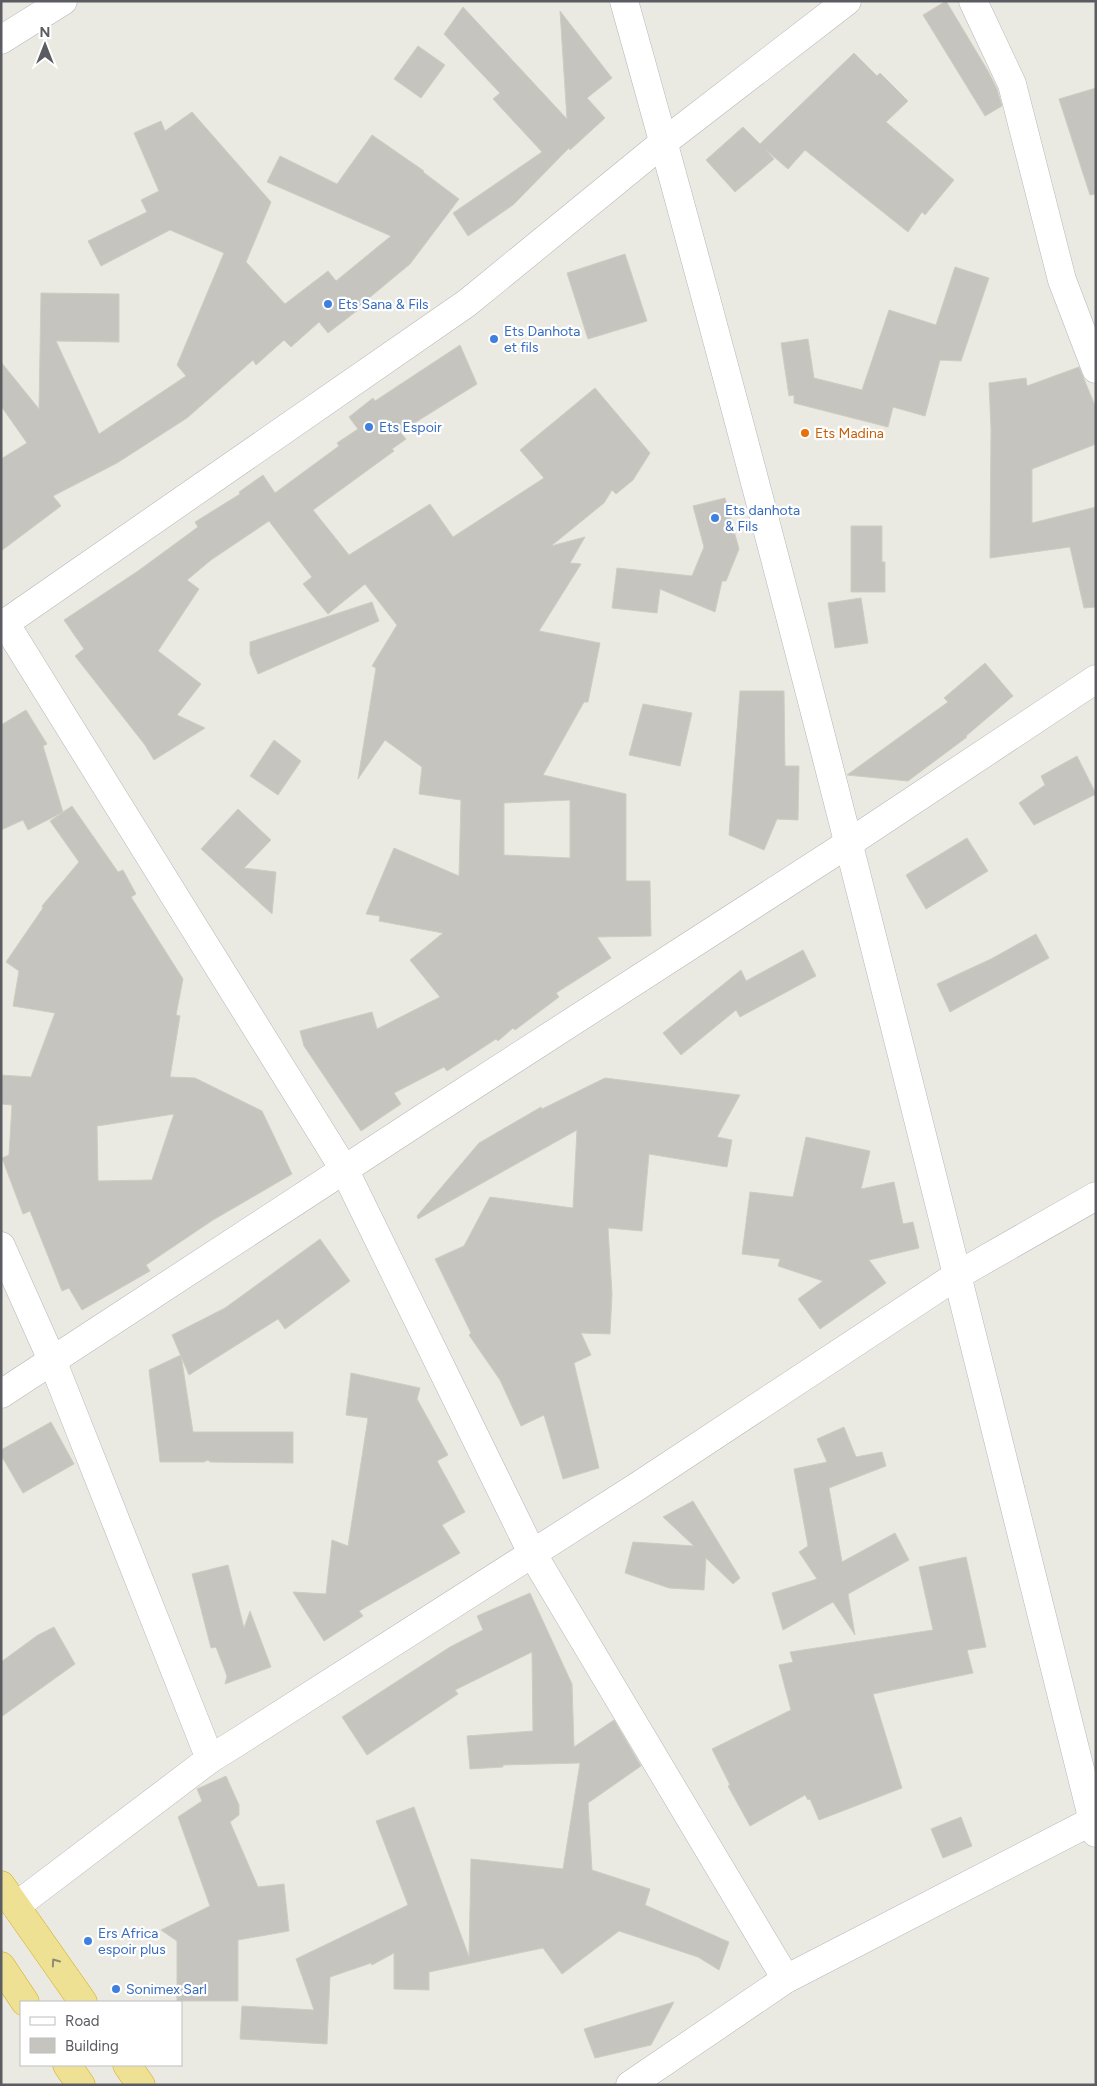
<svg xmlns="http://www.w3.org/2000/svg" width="1097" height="2086" font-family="Figtree,sans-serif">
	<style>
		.building { fill: #c6c4be; stroke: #cfccc1; fill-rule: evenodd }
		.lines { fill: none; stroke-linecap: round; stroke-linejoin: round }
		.minor-casing { stroke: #b4b6ba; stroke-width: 29 }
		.highway-casing { stroke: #d1ab1b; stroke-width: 29 }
		.minor { stroke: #fff; stroke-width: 28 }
		.highway { stroke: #efe194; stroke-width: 28 }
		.oneway { stroke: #8e8b73 }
		.shop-dot { fill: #3f7fe0; stroke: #fff; stroke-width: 2 }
		.food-dot { fill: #e8710a; stroke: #fff; stroke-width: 2 }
		.labels { text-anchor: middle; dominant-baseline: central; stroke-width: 4.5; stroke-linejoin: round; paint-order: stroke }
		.shop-label { font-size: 14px; fill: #366cbe; stroke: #fff; text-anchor: start }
		.food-label { font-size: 14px; fill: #c56008; stroke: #fff; text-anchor: start }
	</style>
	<rect width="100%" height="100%" fill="#ebeae2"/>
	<!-- building -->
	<g class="building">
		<path d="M946 1 988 71 997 89 1002 106 985 116 923 15Z"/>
		<path d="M463 7 567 119 560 11 612 78 587 98 605 118 570 150 569 148 513 205 468 236 453 213 542 152 493 99 500 93 444 34Z"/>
		<path d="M418 46 445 65 421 98 394 79Z"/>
		<path d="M854 53 877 76 880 73 908 101 886 122 954 180 925 215 922 212 908 232 805 150 788 169 766 150 774 159 735 192 706 160 743 127 760 144Z"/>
		<path d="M1096 88V194L1090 195 1059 99Z"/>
		<path d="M192 112 271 202 246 262 285 304 328 271 336 281 391 236 267 182 280 156 337 184 372 135 424 171 423 172 459 199 410 264 357 308 358 310 328 333 319 322 291 347 284 340 256 365 253 360 187 418 117 463 53 496 61 506 1 551V459L27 443 1 406V362L39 409 41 293 119 294V342L56 341 99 434 186 376 177 365 224 253 170 230 101 266 88 241 147 212 141 200 159 191 134 133 161 121 165 131Z"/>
		<path d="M625 254 647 321 588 339 567 273Z"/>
		<path d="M955 267 989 278 961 361 940 360 925 416 893 407 888 427 794 403V395L789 396 781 343 808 339 814 378 862 390 889 310 936 325Z"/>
		<path d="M460 345 477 384 400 432 406 439 392 449 394 451 313 510 349 555 430 504 453 537 544 478 520 450 595 388 650 453 633 480 616 494 612 490 604 503 551 546 585 537 570 563 581 564 539 631 600 643 588 702H584L543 775 626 794V881H650L651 936 597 937 611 958 556 993 559 997 515 1030 513 1028 498 1041 496 1039 447 1071 444 1067 394 1093 401 1104 361 1131 304 1046 300 1031 372 1012 377 1029 440 997 410 960 443 933 379 921 380 916 366 914 394 848 459 876 461 800 419 794 422 767 385 740 358 779 376 668 372 666 397 625 365 584 328 614 303 584 312 577 269 521 211 560 187 580 199 589 158 651 201 684 177 715 205 728 154 760 145 745 75 656 84 649 64 620 138 571 198 527 195 522 240 494 239 492 263 475 275 493 339 446 337 443 358 429 349 417 373 398 375 401ZM570 800V858L504 855V803Z"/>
		<path d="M1079 367 1096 408V444L1032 469V523L1096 507V607L1084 608 1070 547 990 558 991 429 989 383 1026 378 1027 386Z"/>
		<path d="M725 498 739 549 726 581H722L715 612 660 589 657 613 612 608 617 568 692 576 704 547 693 506Z"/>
		<path d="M851 526H882V562H885V592H851Z"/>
		<path d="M861 598 868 643 835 648 828 603Z"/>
		<path d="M372 602 379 621 258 674 250 654V642Z"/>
		<path d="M985 663 1013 696 966 736 967 737 908 781 847 775 948 702 944 698Z"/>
		<path d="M740 691H784L785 766H799L798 820 777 819 764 850 729 835Z"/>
		<path d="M643 704 692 713 680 766 629 755Z"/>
		<path d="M26 710 47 744 43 746 63 812 72 806 118 872 123 870 136 894 131 897 183 979 176 1015 180 1016 170 1077 195 1078 262 1111 292 1174 213 1220 146 1265 150 1271 82 1310 69 1288 62 1291 30 1211 23 1214 2 1158 9 1155 12 1105 1 1104V1075L31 1077 55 1013 13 1006 19 971 6 962 43 908 42 906 79 862 50 821 63 812 28 830 23 820 1 830V725ZM174 1114 152 1180 98 1181 97 1126Z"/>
		<path d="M274 740 301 761 278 795 250 776Z"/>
		<path d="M1077 756 1096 794 1034 825 1019 803 1045 785 1041 776Z"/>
		<path d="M238 809 271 840 244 868 276 872 272 914 201 849Z"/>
		<path d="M967 838 988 871 926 909 906 875Z"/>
		<path d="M1036 934 1049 958 950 1012 937 984 991 959Z"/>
		<path d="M803 950 816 976 740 1017 736 1010 681 1055 663 1033 741 970 746 981Z"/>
		<path d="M605 1078 740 1095 717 1137 732 1140 727 1167 649 1154 642 1231 608 1228 612 1294 610 1334 581 1333 591 1355 574 1363 599 1468 563 1479 544 1415 521 1426 500 1380 469 1335 471 1333 435 1259 464 1246 490 1197 573 1208 577 1130 418 1219 417 1216 479 1143 541 1107 542 1109Z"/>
		<path d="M806 1137 870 1151 861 1189 894 1182 903 1224 913 1222 919 1248 869 1260 886 1283 820 1329 798 1299 823 1281 778 1266 780 1259 742 1254 750 1192 793 1197Z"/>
		<path d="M320 1239 350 1281 285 1329 278 1319 189 1375 172 1335 225 1308Z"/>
		<path d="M181 1355 193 1432H293V1463L210 1462 208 1460 204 1462H160L149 1370Z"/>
		<path d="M351 1373 420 1388 417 1399 448 1455 437 1461 465 1512 442 1525 460 1553 359 1611 363 1616 324 1641 293 1592 326 1594 332 1540 348 1546 368 1418 346 1415Z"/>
		<path d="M51 1422 74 1464 23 1493 1 1455V1450Z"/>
		<path d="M844 1427 856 1457 882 1452 886 1466 829 1488 842 1562 895 1533 909 1560 848 1594 855 1635 833 1602 783 1630 772 1593 817 1579 799 1552 808 1546 794 1469 827 1462 817 1439Z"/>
		<path d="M693 1501 740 1578 733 1584 706 1558 704 1590 669 1588 625 1573 633 1542 694 1546 663 1517Z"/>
		<path d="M966 1557 986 1647 967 1650 973 1673 873 1694 902 1788 819 1820 810 1799 808 1800 805 1795 750 1826 728 1786 730 1785 712 1749 791 1710 779 1665 793 1662 790 1652 933 1630 919 1567Z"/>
		<path d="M228 1565 244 1628 250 1611 271 1667 225 1684 227 1676 216 1647 211 1648 192 1574Z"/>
		<path d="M530 1593 572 1684 574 1747 614 1720 641 1766 588 1803 592 1870 650 1889 645 1905 729 1942 719 1970 698 1957 619 1931 562 1974 543 1948 429 1972V1990L394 1989V1953L372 1965 371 1963 330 1977 327 2044 240 2039 242 2006 314 2010 296 1959 408 1905 376 1821 414 1807 469 1957 471 1859 563 1869 580 1763 503 1765V1767L470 1769 467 1736 533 1731 532 1652 455 1690 458 1694 367 1755 342 1717 450 1647 483 1630 477 1616Z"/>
		<path d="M54 1627 75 1664 1 1717V1662L38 1635Z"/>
		<path d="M226 1776 239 1805V1815L230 1822 258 1887 284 1884 289 1931 238 1940V2001H177V1941L161 1930 210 1906 178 1817 202 1801 197 1789Z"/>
		<path d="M961 1817 972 1846 943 1858 931 1829Z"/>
		<path d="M674 2002 651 2045 595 2058 584 2029Z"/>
	</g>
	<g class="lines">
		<defs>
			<g id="minor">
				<path d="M624 1C795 608 943 1221 1096 1833"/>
				<path d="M973 1 1012 84 1062 280 1096 369"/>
				<path d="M1 40 63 1"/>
				<path d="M5 623 344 1169 532 1553 786 1979"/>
				<path d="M1 626 467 303 664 142 847 1"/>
				<path d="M1 1246 52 1360 210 1759"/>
				<path d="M1 1394 420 1120 849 843 1096 679"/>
				<path d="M16 1906 210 1759 239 1741 638 1486 956 1276 1096 1196"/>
				<path d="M630 2085 786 1979 1096 1819"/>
			</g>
			<g id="highway">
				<path d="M1 1885 83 2002"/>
				<path d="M1 1966 25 2002"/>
				<path d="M67 2065 81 2085"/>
				<path d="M127 2065 141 2085"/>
			</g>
		</defs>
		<!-- minor casing -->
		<use href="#minor" class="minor-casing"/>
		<!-- highway casing -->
		<use href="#highway" class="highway-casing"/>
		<!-- minor -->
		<use href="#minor" class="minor"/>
		<!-- highway -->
		<use href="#highway" class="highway"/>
	</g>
	<!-- one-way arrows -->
	<defs><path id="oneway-chevron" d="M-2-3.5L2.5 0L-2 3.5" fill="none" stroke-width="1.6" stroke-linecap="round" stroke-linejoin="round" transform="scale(1.25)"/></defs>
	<use class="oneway" href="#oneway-chevron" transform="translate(55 1962) rotate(-125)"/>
	<!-- markers -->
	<g class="shop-dot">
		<circle cx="328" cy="304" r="5"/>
		<circle cx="494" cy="339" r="5"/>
		<circle cx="369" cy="427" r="5"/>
		<circle cx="715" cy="518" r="5"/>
		<circle cx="88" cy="1941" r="5"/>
		<circle cx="116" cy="1989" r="5"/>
	</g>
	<circle class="food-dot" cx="805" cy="433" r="5"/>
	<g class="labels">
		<!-- shop labels -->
		<g class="shop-label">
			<text x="338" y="304">Ets Sana &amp; Fils</text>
			<text x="504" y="331">Ets Danhota<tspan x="504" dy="16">et fils</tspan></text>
			<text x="379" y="427">Ets Espoir</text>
			<text x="725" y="510">Ets danhota<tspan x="725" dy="16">&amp; Fils</tspan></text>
			<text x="98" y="1933">Ers Africa<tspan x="98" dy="16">espoir plus</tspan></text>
			<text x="126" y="1989">Sonimex Sarl</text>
		</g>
		<!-- food labels -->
		<g class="food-label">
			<text x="815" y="433">Ets Madina</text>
		</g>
	</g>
	<!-- border -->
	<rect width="1097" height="2086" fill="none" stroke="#5a5c61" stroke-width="5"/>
	<!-- legend -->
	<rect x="20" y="2001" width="162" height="65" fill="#ffffff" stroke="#bdbec0"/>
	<rect x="30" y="2017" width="25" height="8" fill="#ffffff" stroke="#bdbec0"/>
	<text x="65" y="2026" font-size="15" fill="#5a5c61">Road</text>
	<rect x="30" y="2038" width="25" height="15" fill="#c6c4be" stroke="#bdbec0"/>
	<text x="65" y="2051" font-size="15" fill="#5a5c61">Building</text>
	<!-- north arrow -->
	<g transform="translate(45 45)" stroke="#ffffff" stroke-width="4" paint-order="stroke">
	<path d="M0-4L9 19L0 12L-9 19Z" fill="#5a5c61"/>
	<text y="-8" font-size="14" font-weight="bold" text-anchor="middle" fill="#5a5c61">N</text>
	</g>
</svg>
